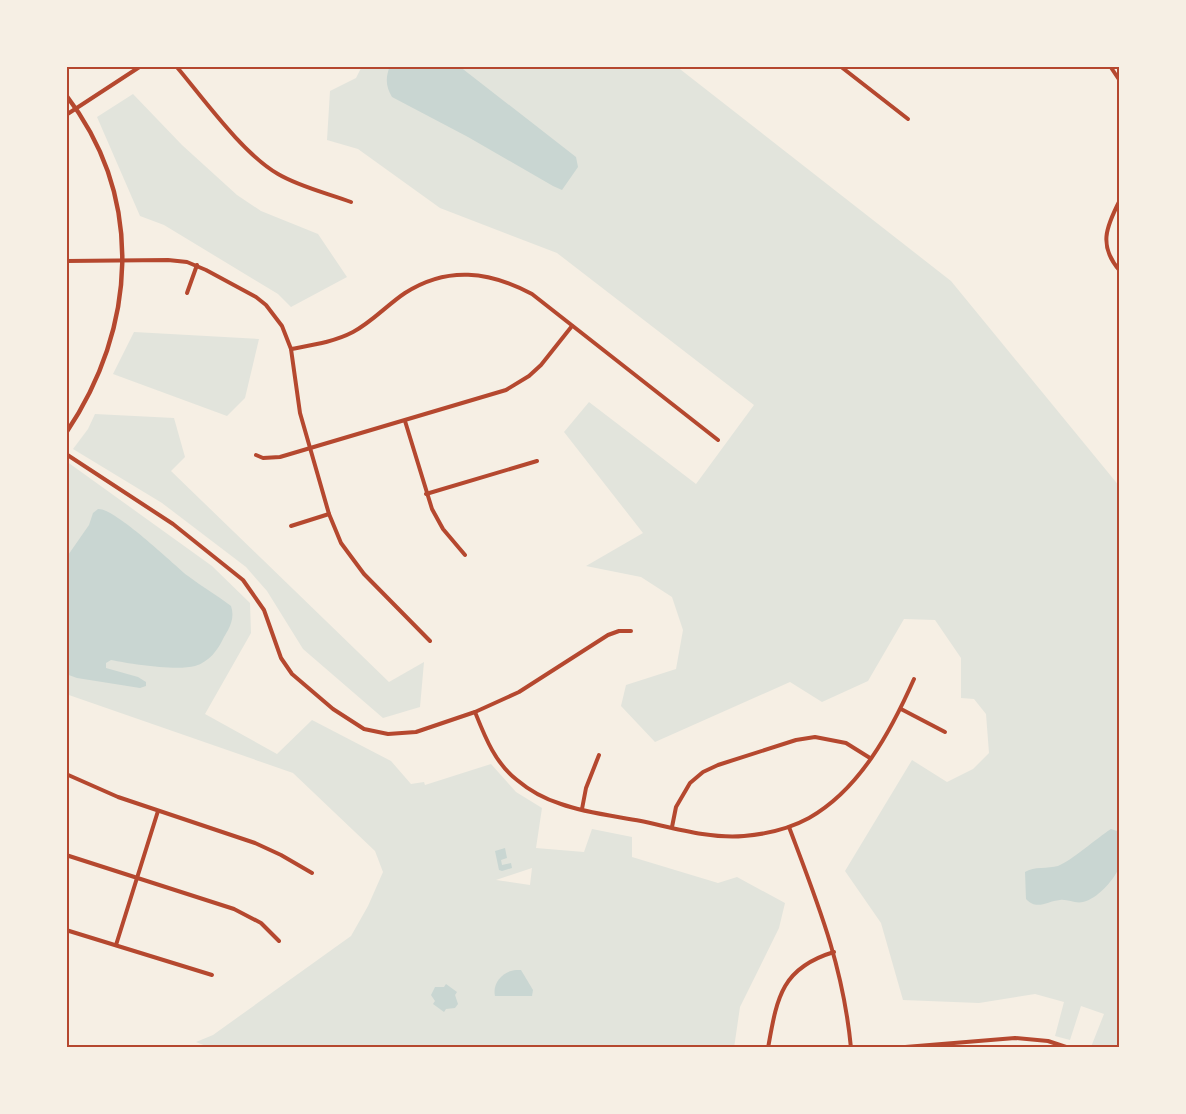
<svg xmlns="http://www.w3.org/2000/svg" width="1186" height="1114" font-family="'PT Sans Narrow',sans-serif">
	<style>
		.green { fill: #e2e4dc; fill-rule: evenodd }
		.water { fill: #c9d6d2 }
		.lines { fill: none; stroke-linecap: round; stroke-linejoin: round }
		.minor { stroke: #b5482f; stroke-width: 4 }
		.tertiary { stroke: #b5482f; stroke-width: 4.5 }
		.neatline { fill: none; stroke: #b5482f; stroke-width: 2 }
	</style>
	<rect width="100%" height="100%" fill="#f6efe4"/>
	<!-- green -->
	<g class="green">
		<path d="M362 66H676L951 281 1120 487V1048L1091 1047 1104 1014 1081 1006 1070 1040 1055 1036 1064 1002 1035 994 979 1003 903 1000 881 923 845 871 912 760 947 782 973 769 989 753 986 714 974 699 961 698V658L935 620 904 619 868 681 822 702 790 682 655 742 621 706 626 685 676 669 683 630 672 597 641 577 586 566 643 533 564 432 589 402 696 484 754 405 557 253 440 208 358 149 327 140 330 91 356 78Z"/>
		<path d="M133 94 182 145 237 195 261 211 318 234 347 277 291 307 278 294 164 225 140 216 97 117Z"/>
		<path d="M134 332 259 339 245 398 227 416 113 374Z"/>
		<path d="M95 414 174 418 185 457 171 471 389 682 424 662 420 707 383 718 303 649 267 591 246 567 162 503 73 449 88 429Z"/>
		<path d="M66 461 212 566 250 603 251 633 205 714 277 754 312 720 391 761 411 784 424 782 425 785 491 764 516 792 542 808 536 848 584 852 592 829 632 837V857L718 883 737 877 785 903 779 928 740 1007 734 1048H211L196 1042 213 1035 351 936 368 906 383 872 375 851 293 773 66 694ZM532 868 530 885 496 880Z"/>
	</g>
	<!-- water -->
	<g class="water">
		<path d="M390 66H459L576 157 578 167 562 190 553 186 468 137 392 97C386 87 385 78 390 66Z"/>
		<path d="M98 509C115 508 172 563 188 576 202 587 217 595 231 606 235 618 230 627 224 637 218 650 209 662 195 666 176 671 131 664 111 660L106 663V668L138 677 146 682V686L140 688 77 678 66 674V558L89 525 93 513Z"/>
		<path d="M1111 829 1117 831C1121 838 1122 862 1119 868 1113 881 1097 899 1083 902 1075 904 1068 899 1060 900 1047 901 1037 911 1026 899L1025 872C1034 866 1048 869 1058 866 1071 861 1097 838 1111 829Z"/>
		<path d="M505 848 507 858 501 860 502 865 511 863 512 868 502 871 499 870 495 851Z"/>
		<path d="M516 970H521L533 990 532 996H495C492 983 503 971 516 970Z"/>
		<path d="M446 984 457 992 455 995 458 1004 455 1008 446 1009 444 1012 433 1004 435 1001 431 995 435 987H444Z"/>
	</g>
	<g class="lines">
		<!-- minor -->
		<g class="minor">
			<path d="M176 66C203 98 243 154 278 174 300 187 327 193 351 202"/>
			<path d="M840 66 908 119"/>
			<path d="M1110 66 1120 81"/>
			<path d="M66 115 141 66"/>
			<path d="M1120 200C1106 227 1098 246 1120 271"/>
			<path d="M66 261 168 260 187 262 206 270 256 297 266 305 282 326 291 349 300 413 329 514 341 543 364 574 430 641"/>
			<path d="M187 293 197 265"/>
			<path d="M291 349C312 345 334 342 353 332 372 322 387 305 405 293 447 266 489 271 532 294L718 440"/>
			<path d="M405 421 432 509 443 529 465 555"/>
			<path d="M66 454 173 524 243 580 264 610 281 658 292 674 333 709 364 729 388 734 416 732 475 712 519 692 608 635 619 631H631"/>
			<path d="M256 455 263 458 280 457 506 390 529 376 541 365 572 326"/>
			<path d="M426 494 537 461"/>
			<path d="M291 526 329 514"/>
			<path d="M901 709 945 732"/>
			<path d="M475 712C485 737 495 763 517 780 530 791 545 799 561 804 586 813 615 816 641 821 674 828 710 839 744 836 767 834 789 829 809 818 860 789 891 731 914 679"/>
			<path d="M66 774 118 797 255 843 281 855 312 873"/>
			<path d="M582 809 586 788 599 755"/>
			<path d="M672 827 676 807 690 783 703 772 718 765 796 740 815 737 846 743 870 758"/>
			<path d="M789 827C818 904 843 965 851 1048"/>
			<path d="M66 855 234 909 261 923 279 941"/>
			<path d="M66 930 212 975"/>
			<path d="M116 945 158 811"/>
			<path d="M768 1048C777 998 781 968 834 952"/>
			<path d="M893 1048 1015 1038 1048 1041 1069 1048"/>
		</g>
		<!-- tertiary -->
		<path class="tertiary" d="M66 95C145 198 137 328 66 433"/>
	</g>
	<!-- border -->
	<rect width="1186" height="1114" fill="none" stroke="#f6efe4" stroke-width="135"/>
	<rect x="68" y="68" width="1050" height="978" class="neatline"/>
</svg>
